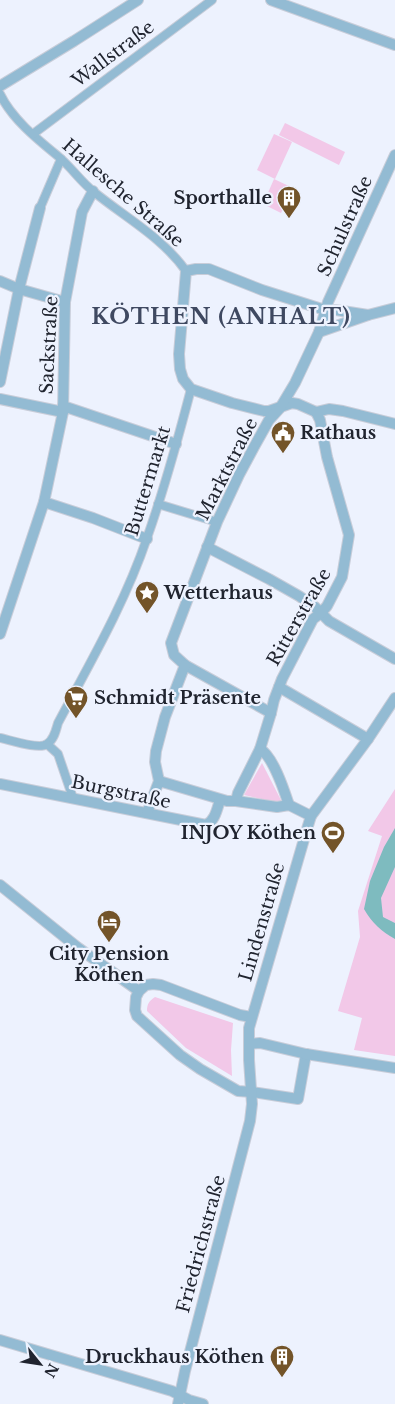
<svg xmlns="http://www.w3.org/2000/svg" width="395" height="1404" font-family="'Libre Baskerville',serif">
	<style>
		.green { fill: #f2c8e8 }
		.water { fill: #7ebbbf }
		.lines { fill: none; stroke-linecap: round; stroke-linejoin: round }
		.pedestrian-casing { stroke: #c8cdd9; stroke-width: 10 }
		.minor-casing { stroke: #c8cdd9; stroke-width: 12 }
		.pedestrian { stroke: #93bbd3; stroke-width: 8 }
		.minor { stroke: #93bbd3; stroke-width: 10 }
		.labels { text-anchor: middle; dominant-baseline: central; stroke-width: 4.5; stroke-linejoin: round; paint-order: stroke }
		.street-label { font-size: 18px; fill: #20242f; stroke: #edf2fe }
		.poi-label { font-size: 18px; font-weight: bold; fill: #20242f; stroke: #edf2fe; text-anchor: end }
		.district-label { font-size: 22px; font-weight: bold; letter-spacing: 1px; fill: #3f4961; stroke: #edf2fe }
	</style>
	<rect width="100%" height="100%" fill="#edf2fe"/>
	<!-- green -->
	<g class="green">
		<path d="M285 123 345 152 339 165 279 135Z"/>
		<path d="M274 134 292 142 275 179 257 170Z"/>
		<path d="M274 179 293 188 281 213 263 204Z"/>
		<path d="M262 763 283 804 244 795Z"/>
		<path d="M395 789V1056L354 1050 362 1018 338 1011 360 937 358 911 382 836 368 831Z"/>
		<path d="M155 997 233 1023 231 1050 232 1076 186 1048 147 1011C147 1004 149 1001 155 997Z"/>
	</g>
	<!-- water -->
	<path class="water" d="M395 828V867L381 898 383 917 395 923V939C381 931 372 923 364 909L370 881 384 847Z"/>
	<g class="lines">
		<defs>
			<g id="pedestrian">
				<path d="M0 94C12 119 37 139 59 157 72 168 81 182 94 192 126 218 162 237 186 271"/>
				<path d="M33 134 212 0"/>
				<path d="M40 208 61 159"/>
				<path d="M158 504 217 522"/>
				<path d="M0 738C10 740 39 750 47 744 54 740 56 730 58 723 90 663 125 603 147 538 164 490 178 439 191 389"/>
				<path d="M47 744 58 754 73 798"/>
			</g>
			<g id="minor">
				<path d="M271 0 395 45"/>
				<path d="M0 86 74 41 138 0"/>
				<path d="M0 281 19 289 65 302"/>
				<path d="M368 315 336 310H325L262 290 209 269H196L186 271 179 354 180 369 183 379 191 389 232 403 264 411H269L292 403 298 404 316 412 329 409 343 411 395 424"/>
				<path d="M319 332 368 315 395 308"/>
				<path d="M0 382 19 289 40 208"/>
				<path d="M0 399 63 412"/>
				<path d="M63 406 176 444"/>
				<path d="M44 502 93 518 147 539"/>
				<path d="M207 547 269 579 299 596 315 607 329 621 395 659"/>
				<path d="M0 634 44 502 63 412 65 302 82 212 93 191"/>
				<path d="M279 687 368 739"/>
				<path d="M271 713 185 665 174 655 171 643 217 522 239 475 254 447 269 420 280 408 295 383 319 332 328 302 395 155"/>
				<path d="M260 749C273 756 284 790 289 805"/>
				<path d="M159 781 227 801H236L277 807 289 805 311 816"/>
				<path d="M0 784 206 825C215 821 217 809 220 800"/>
				<path d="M236 801 238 793 260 749 271 713 274 700 282 679 313 619 321 613 327 606 342 577 349 535 327 457 320 420 316 412"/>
				<path d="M147 813 159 781 155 762 156 751 165 717 185 665"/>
				<path d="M0 885 77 947 139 991"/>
				<path d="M251 1017 240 1015 161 985 153 984 146 985 139 991 136 997 135 1010 137 1016 180 1055 200 1069 238 1091 252 1092 298 1099 306 1054"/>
				<path d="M249 1044 260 1043 306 1054 395 1068"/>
				<path d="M0 1340 172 1391 189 1400 203 1404"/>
				<path d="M178 1404 185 1371 250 1121 252 1104 249 1060V1028L307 829 311 816 368 739 395 698"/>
			</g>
		</defs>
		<!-- pedestrian casing -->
		<use href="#pedestrian" class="pedestrian-casing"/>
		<!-- minor casing -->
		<use href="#minor" class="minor-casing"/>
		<!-- pedestrian -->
		<use href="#pedestrian" class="pedestrian"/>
		<!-- minor -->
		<use href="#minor" class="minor"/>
	</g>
	<!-- icons -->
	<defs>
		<symbol id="building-pin" viewBox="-11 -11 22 30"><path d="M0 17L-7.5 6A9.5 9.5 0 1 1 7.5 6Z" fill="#735429" stroke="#edf2fe"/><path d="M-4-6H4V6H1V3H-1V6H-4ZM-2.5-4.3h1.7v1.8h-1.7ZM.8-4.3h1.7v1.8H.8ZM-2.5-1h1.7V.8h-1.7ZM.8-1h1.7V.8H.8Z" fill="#fff"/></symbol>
		<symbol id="civic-pin" viewBox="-11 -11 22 30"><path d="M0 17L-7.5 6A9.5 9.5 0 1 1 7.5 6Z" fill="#735429" stroke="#edf2fe"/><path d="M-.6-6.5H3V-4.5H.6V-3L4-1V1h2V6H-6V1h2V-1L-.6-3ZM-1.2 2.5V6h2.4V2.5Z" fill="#fff"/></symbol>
		<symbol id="sight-pin" viewBox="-11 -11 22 30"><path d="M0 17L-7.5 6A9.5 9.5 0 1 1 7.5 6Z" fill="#735429" stroke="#edf2fe"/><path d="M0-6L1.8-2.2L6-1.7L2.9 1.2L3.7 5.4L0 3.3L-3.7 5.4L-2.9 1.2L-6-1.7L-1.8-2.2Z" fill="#fff"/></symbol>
		<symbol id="supermarket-pin" viewBox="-11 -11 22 30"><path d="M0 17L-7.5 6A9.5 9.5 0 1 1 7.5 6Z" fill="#735429" stroke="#edf2fe"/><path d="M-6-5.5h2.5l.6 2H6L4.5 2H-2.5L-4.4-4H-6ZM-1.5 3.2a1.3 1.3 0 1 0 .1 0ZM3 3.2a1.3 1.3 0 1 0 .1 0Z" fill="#fff"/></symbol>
		<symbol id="stadium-pin" viewBox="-11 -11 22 30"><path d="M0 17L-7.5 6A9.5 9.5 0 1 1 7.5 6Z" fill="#735429" stroke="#edf2fe"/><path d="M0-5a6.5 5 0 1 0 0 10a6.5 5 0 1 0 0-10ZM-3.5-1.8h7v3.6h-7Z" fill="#fff"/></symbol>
		<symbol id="hotel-pin" viewBox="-11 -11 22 30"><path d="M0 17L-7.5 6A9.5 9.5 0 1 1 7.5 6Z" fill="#735429" stroke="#edf2fe"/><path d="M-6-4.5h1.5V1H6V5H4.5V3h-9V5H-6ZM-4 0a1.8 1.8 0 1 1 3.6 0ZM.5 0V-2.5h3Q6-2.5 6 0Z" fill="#fff"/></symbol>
	</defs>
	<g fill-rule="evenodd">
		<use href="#building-pin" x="275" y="184" width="28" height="38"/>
		<use href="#civic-pin" x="269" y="419" width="28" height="38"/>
		<use href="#sight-pin" x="133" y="579" width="28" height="38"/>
		<use href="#supermarket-pin" x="62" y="684" width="28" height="38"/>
		<use href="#stadium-pin" x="319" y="819" width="28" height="38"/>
		<use href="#hotel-pin" x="95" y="908" width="28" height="38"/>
		<use href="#building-pin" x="268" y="1343" width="28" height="38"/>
	</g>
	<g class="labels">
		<!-- street labels -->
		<g class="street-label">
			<text transform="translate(113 54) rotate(-37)">Wallstraße</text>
			<text transform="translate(123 193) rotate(41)">Hallesche Straße</text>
			<text transform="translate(345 226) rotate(-66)">Schulstraße</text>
			<text transform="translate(49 345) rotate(-87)">Sackstraße</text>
			<text transform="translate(227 469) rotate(-63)">Marktstraße</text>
			<text transform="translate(148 481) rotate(-73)">Buttermarkt</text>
			<text transform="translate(299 617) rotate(-60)">Ritterstraße</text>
			<text transform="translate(121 792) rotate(12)">Burgstraße</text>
			<text transform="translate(262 922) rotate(-74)">Lindenstraße</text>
			<text transform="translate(201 1244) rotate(-75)">Friedrichstraße</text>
		</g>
		<!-- poi labels -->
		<g class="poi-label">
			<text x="272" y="198">Sporthalle</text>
			<text x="300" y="433" text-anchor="start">Rathaus</text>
			<text x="164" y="593" text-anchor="start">Wetterhaus</text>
			<text x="94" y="698" text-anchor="start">Schmidt Präsente</text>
			<text x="316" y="833">INJOY Köthen</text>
			<text x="109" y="954" text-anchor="middle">City Pension<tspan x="109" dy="21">Köthen</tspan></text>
			<text x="264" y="1357">Druckhaus Köthen</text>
		</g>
		<!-- district labels -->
		<g class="district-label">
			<text x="221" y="316">KÖTHEN (ANHALT)</text>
		</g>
	</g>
	<!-- north arrow -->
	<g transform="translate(40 1364) rotate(120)" stroke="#edf2fe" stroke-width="4" paint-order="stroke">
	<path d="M0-4L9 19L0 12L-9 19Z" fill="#20242f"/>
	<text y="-8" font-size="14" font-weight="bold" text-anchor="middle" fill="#20242f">N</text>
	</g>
</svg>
